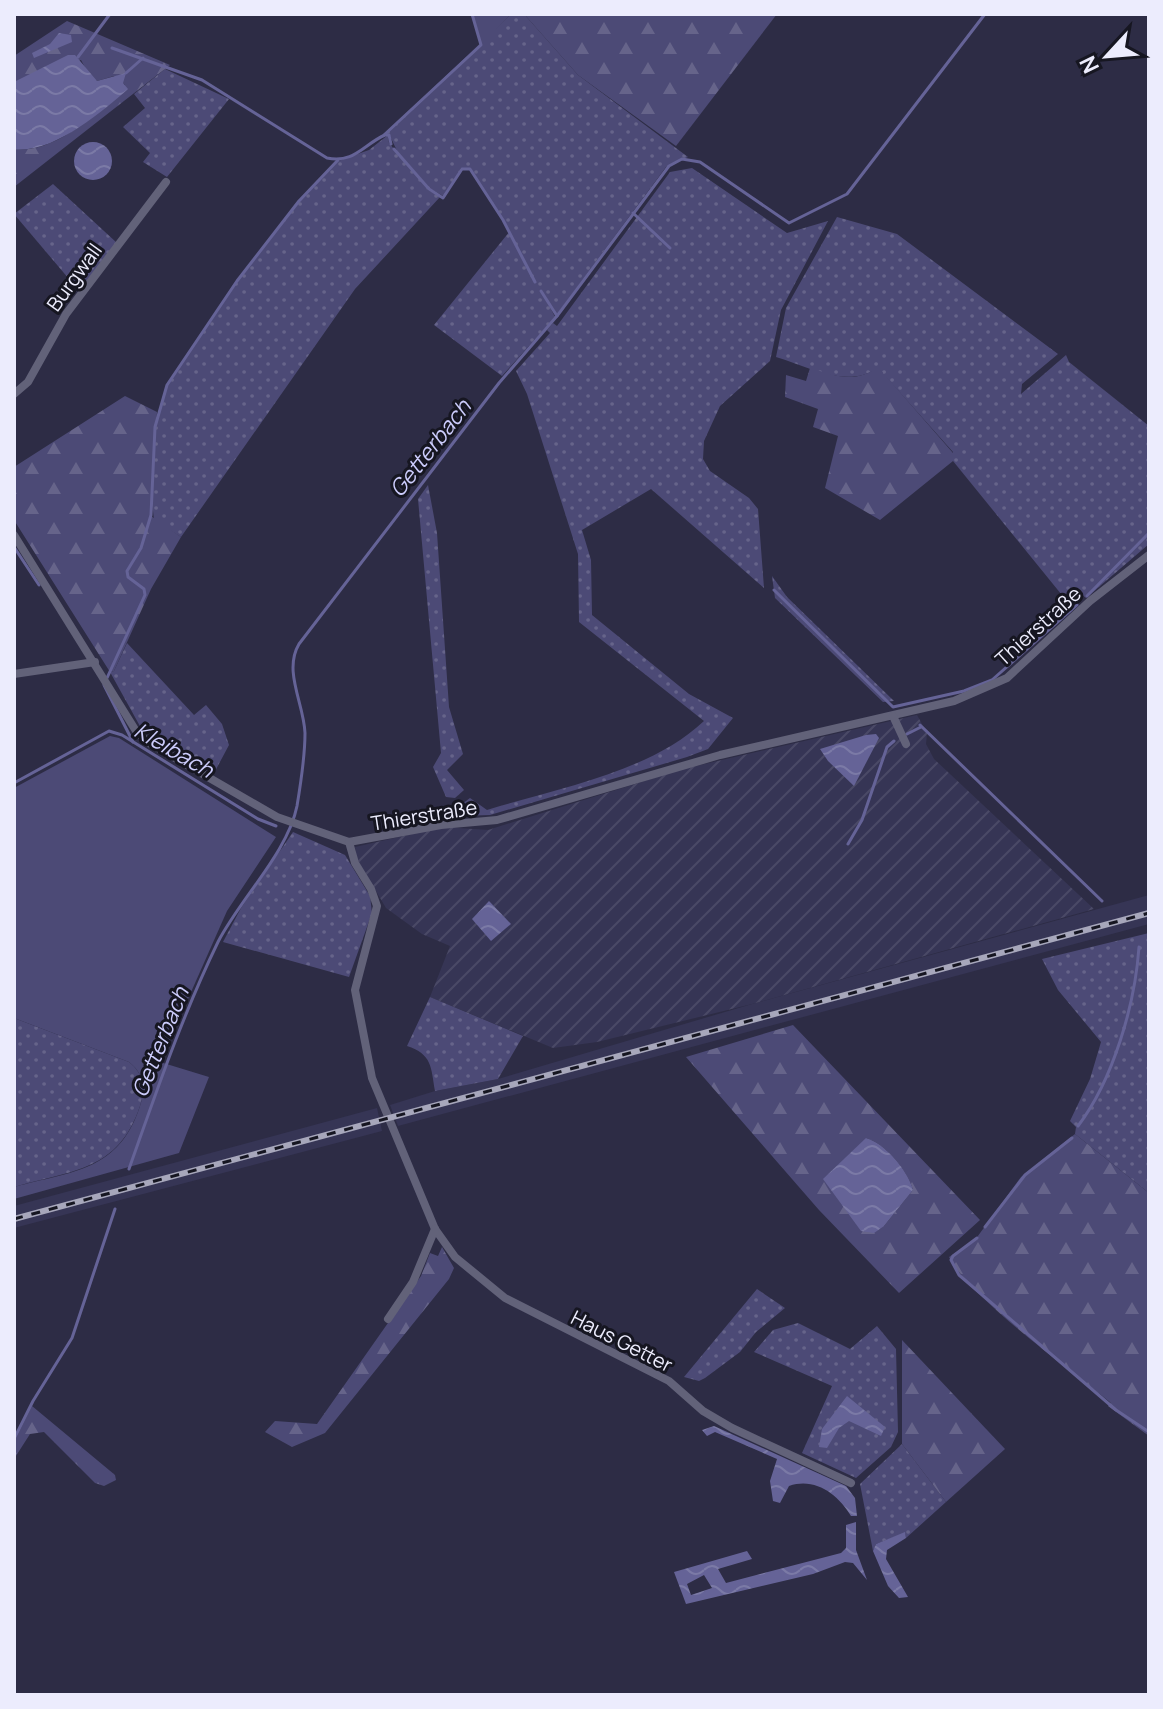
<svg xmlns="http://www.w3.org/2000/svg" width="1163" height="1709" font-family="Manrope,sans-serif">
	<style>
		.built { fill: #363555 }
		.industrial { fill: url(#industrial-furrows) }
		.grass { fill: url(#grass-dots) }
		.forest { fill: url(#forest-firs); fill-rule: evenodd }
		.pitch { fill: #4c4a76 }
		.water { fill: url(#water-waves); fill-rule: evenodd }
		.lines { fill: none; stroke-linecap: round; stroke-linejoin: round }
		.stream { stroke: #656397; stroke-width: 3 }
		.minor { stroke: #626279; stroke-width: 8 }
		.rail-casing { stroke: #a7a7bb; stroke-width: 6 }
		.rail { stroke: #161621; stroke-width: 3; stroke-dasharray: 9; stroke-linecap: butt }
		.labels { text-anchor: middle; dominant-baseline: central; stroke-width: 6; stroke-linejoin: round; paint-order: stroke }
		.street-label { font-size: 20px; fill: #ececfd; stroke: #161621 }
		.water-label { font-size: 22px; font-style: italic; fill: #ccccfc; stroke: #161621 }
	</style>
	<defs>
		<pattern id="industrial-furrows" width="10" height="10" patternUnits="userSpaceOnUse" patternTransform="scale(2)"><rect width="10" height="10" fill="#363555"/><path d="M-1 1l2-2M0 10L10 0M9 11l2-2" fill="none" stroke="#4a4966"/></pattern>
		<pattern id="grass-dots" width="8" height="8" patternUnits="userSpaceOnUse" patternTransform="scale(2)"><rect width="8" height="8" fill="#4c4a76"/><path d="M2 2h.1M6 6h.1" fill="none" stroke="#66648a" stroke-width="1.8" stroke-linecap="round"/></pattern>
		<pattern id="forest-firs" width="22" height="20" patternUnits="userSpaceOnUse" patternTransform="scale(2)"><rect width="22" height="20" fill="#4c4a76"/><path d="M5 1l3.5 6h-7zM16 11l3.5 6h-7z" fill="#66648a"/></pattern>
		<pattern id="water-waves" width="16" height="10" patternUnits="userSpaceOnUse" patternTransform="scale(2)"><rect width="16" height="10" fill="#656397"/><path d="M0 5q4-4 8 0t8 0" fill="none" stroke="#7b7aa6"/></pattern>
	</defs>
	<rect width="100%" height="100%" fill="#2d2c45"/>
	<!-- built -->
	<g class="built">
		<path d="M1149 895V924L398 1126 390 1105 435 1091 498 1079 752 1004Z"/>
		<path d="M377 1108 382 1131 14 1228V1206Z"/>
	</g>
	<!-- industrial -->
	<path class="industrial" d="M917 715 927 733 926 744 934 759 1094 909 752 1004 597 1042 553 1048 430 997 450 946 422 934 386 908 357 859 355 847 443 827 488 830 683 769Z"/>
	<!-- grass -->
	<g class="grass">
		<path d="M511 14H524L578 75 688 157 666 167 557 314 549 305 555 317 502 376 434 325 510 231 469 168H461L445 197 429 188 417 174 428 190 440 197 355 289 181 537 154 520 151 492 155 426 167 385 237 282 299 201 338 161 369 150 388 135 389 143 399 155 390 136 385 134Z"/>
		<path d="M165 69 229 99 167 177 143 162 150 153 123 127 145 108 134 94Z"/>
		<path d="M692 168 787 233 828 221 781 310 770 361 720 406 704 441 703 459 710 471 749 498 758 509 764 588 651 489 582 530 591 560 592 615 689 694 733 718 708 749 687 757 490 815 459 816 458 807 470 798 487 810C559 788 650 772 704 721L579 622 578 554 527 394 516 371 550 333 547 330 553 323 557 326 670 172Z"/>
		<path d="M53 184 117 243 80 292 14 214Z"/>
		<path d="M837 217 897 234 1058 354 1022 384 1021 394 1066 355 1069 362 1149 426V544L1086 598 1081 594 1070 605 953 461V452L878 368C847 389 809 367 776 357L786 308Z"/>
		<path d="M428 485 437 533 449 707 463 754 447 770 464 790 455 798 446 797 433 767 441 753 418 499Z"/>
		<path d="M772 576 787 597 894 701 883 702 775 598Z"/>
		<path d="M127 643 194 715 206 705 222 724 229 745 213 775 141 728 110 672 114 671Z"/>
		<path d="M293 832 345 855 370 896 372 913 349 977 223 942 241 908Z"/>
		<path d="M1149 933V1193L1075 1134 1076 1127 1070 1121 1090 1079 1101 1042 1058 990 1042 959Z"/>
		<path d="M430 997 523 1036 498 1079 435 1091C431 1067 432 1054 407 1046Z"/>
		<path d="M14 1018 129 1062C144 1074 146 1088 140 1106 118 1171 73 1170 14 1187Z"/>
		<path d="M757 1289 785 1308 756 1332 740 1352 705 1378 699 1381 684 1377Z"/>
		<path d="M798 1323 850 1349 877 1326 896 1349 898 1432 891 1447 856 1478 802 1453 832 1386 754 1352 773 1330Z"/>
		<path d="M902 1444 946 1502 906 1538 905 1533 876 1544 873 1551 860 1484Z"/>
	</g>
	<!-- forest -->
	<g class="forest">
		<path d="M472 14H511L480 45Z"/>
		<path d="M524 14H777L676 146 578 75Z"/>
		<path d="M67 21 170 65 14 187V149C56 154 98 113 125 85L114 76 97 81 90 77 81 60 14 82V56Z"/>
		<path d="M878 367 953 453V461L880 520 825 488 838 436 813 427 818 409 785 397 786 375 806 381 810 368C837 376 854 384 878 367Z"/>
		<path d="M125 396 157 412 151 516 181 537 151 589 114 671 110 672 14 520V467Z"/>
		<path d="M793 1025 980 1220 899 1293 819 1210 686 1057ZM866 1138C885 1143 908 1171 913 1190L884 1226Z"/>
		<path d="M1075 1134 1149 1193V1436L1108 1406 1111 1403C1071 1370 970 1298 949 1257L975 1240 1021 1177Z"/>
		<path d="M442 1247 454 1268 449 1279 325 1433 292 1447 265 1432 275 1421 317 1424 421 1276 430 1253 438 1256Z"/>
		<path d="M902 1340 1005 1449 946 1502 902 1444Z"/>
		<path d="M32 1406 115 1475 116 1480 104 1486 95 1483 44 1432 30 1434 14 1459V1442Z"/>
	</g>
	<!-- pitch -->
	<path class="pitch" d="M110 736 119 738 276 837 227 911 160 1062 209 1077 179 1153 14 1199V1187C73 1171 119 1171 140 1106 146 1088 144 1074 129 1062L14 1018V788Z"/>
	<!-- water -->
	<g class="water">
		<path d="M59 33 71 35 72 42 34 58 32 53 50 44Z"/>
		<path d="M68 55H75L97 81 126 73 123 83 128 89C102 112 51 155 14 149V82Z"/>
		<circle cx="93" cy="161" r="19"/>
		<path d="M866 735 876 734 879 738 854 786 828 761 820 749Z"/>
		<path d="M489 901 511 924 491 941 472 919Z"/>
		<path d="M866 1138C885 1143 908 1171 913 1190L884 1226 874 1233 861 1231 823 1179Z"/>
		<path d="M847 1396 885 1427 881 1436 849 1421 839 1428 827 1448 819 1447 822 1429Z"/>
		<path d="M714 1426 846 1486 855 1498 857 1516H851C838 1495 816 1477 789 1486L780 1503 773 1501 770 1481 777 1459 715 1432 707 1436 702 1430Z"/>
		<path d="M856 1522V1550L867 1580 853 1563 845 1562 813 1574 686 1604 674 1572 747 1551 752 1559 718 1569 726 1583 841 1553 846 1548V1525ZM704 1575 712 1588 691 1595 687 1584Z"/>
		<path d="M905 1532 906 1538 887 1550 886 1559 908 1597 899 1598 888 1586 873 1551 876 1544Z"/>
	</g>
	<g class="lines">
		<!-- stream -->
		<g class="stream">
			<path d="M112 48 202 80 327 158C354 164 364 144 385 135H389L391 144"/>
			<path d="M78 57 110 14"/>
			<path d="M126 73 143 58"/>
			<path d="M384 135 481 45 472 14"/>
			<path d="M394 149 429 189 443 198 462 169H470L503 220 535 282"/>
			<path d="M633 213 670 248"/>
			<path d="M541 291 557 316"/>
			<path d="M14 547 39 585"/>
			<path d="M774 590 893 707 964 691 992 680 1077 605"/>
			<path d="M1087 596 1149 533"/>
			<path d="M107 678 145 595 144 589 128 577 127 571 141 548 151 515 155 427 167 385 237 281 299 201 338 160"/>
			<path d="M104 685 133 742"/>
			<path d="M920 725 1102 901"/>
			<path d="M907 734 921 727"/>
			<path d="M14 783 109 731 122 735 258 819 276 826"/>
			<path d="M848 844 862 820 887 747 894 741"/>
			<path d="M1078 1126C1113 1080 1135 1005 1139 947"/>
			<path d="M129 1169C156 1093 182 1016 218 942 240 899 288 852 297 806 301 782 305 757 305 733 304 704 283 671 299 644L499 383 557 316 669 166 682 159 700 162 789 223 847 194 985 14"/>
			<path d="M985 1227 1025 1175 1072 1138"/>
			<path d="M977 1238 953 1256 951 1260 959 1275 1116 1410 1149 1432"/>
			<path d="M14 1439 33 1401 72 1338 115 1209"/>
		</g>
		<!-- minor -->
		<g class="minor">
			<path d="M14 394 28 382 66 314 166 182"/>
			<path d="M14 535 136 731 149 743 277 817 349 842 441 825 497 820 720 755 954 701 1007 678 1090 601 1149 555"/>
			<path d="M14 674 95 662"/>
			<path d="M893 716 906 744"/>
			<path d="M349 842 355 863 371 889 377 906 355 990 372 1078 435 1229 455 1257 505 1298 669 1381 703 1411 732 1428 851 1483"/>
			<path d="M388 1319 413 1282 435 1229"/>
		</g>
		<defs>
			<path id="rail" d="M14 1219 1149 913"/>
		</defs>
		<!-- rail casing -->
		<use href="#rail" class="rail-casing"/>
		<!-- rail -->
		<use href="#rail" class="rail"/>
	</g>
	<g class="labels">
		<!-- street labels -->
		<g class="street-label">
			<text transform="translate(74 277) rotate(-54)">Burgwall</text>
			<text transform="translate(1038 626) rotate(-42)">Thierstraße</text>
			<text transform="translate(424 815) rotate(-9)">Thierstraße</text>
			<text transform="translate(622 1341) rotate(27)">Haus Getter</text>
		</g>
		<!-- water labels -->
		<g class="water-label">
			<text transform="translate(430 448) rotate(-52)">Getterbach</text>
			<text transform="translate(174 750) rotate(30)">Kleibach</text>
			<text transform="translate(160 1042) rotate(-68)">Getterbach</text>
		</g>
	</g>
	<!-- border -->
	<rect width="1163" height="1709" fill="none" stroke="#ececfd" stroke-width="32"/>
	<!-- north arrow -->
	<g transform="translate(1107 56) rotate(244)" stroke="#161621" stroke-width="6" paint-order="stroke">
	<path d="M0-6L14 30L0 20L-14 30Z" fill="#ececfd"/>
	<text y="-12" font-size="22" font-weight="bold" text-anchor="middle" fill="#ececfd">N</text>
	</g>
</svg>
